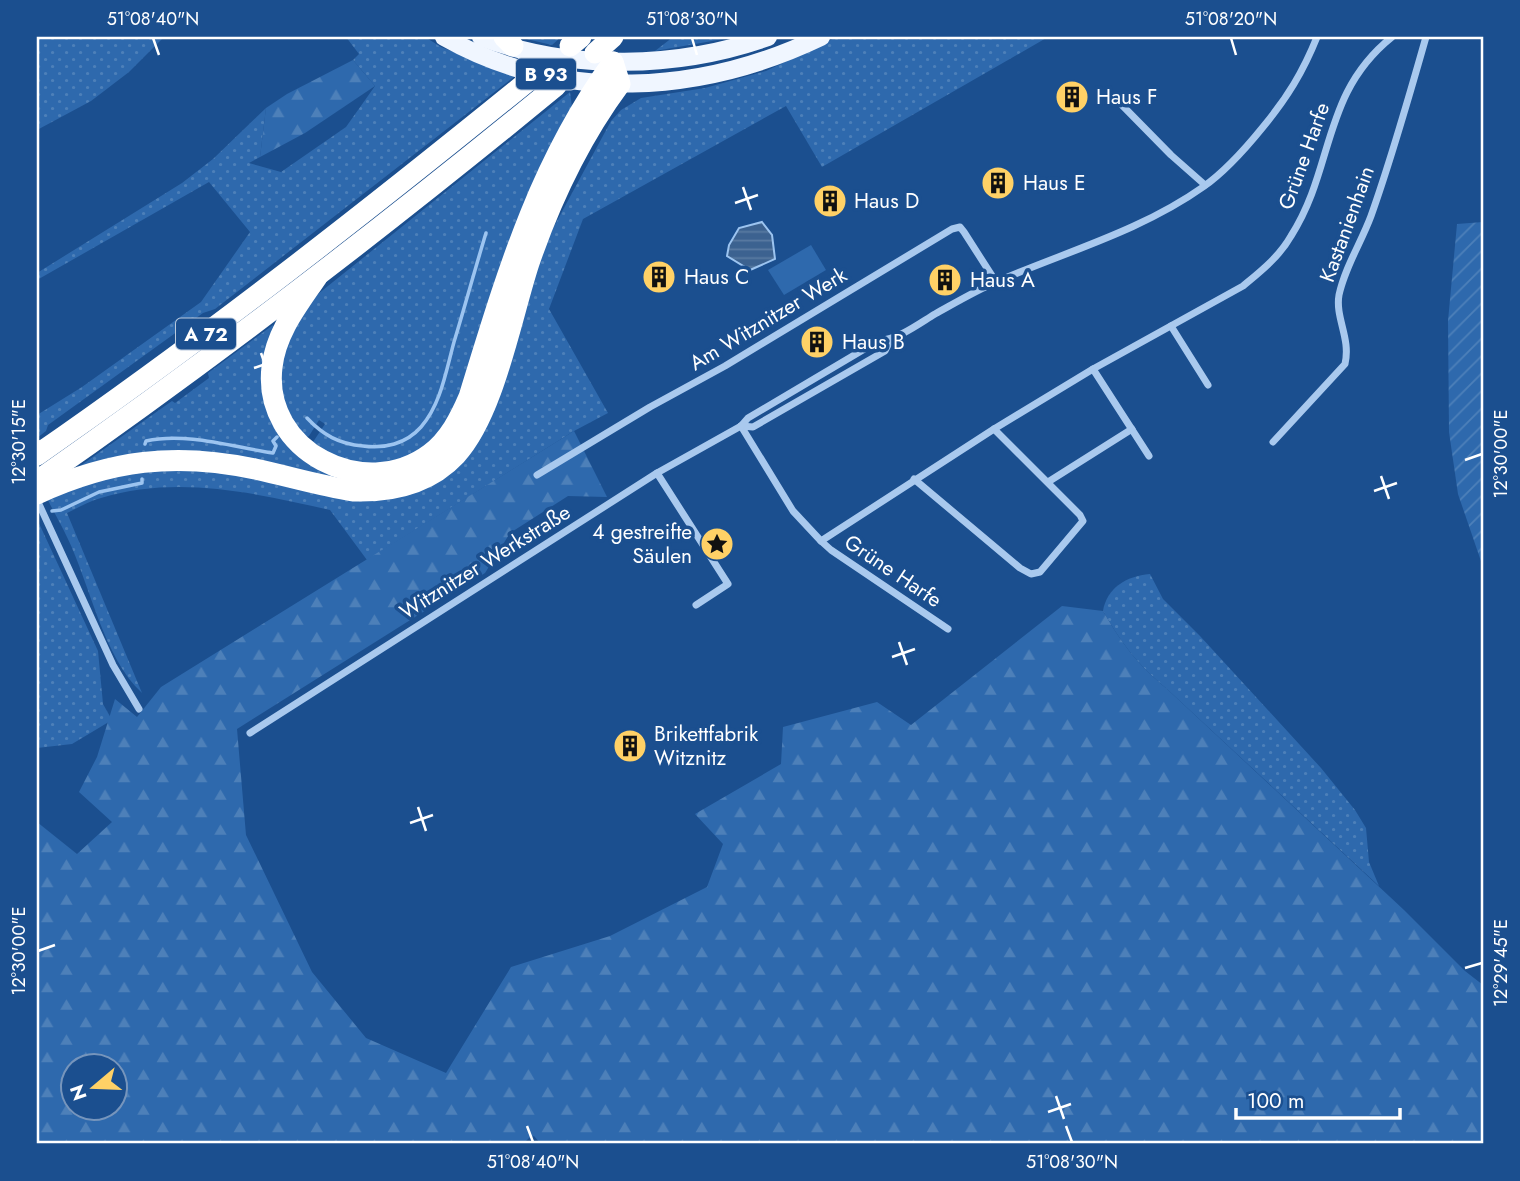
<svg xmlns="http://www.w3.org/2000/svg" width="1520" height="1181" font-family="Jost,sans-serif">
	<style>
		.grass { fill: url(#grass-dots) }
		.forest { fill: url(#forest-firs); fill-rule: evenodd }
		.garden { fill: url(#garden-furrows) }
		.pitch { fill: #2e69ad }
		.water { fill: url(#water-rules); stroke: #9cc4f0; stroke-width: 2 }
		.lines { fill: none; stroke-linecap: round; stroke-linejoin: round }
		.stream { stroke: #9cc4f0; stroke-width: 3.5 }
		.minor { stroke: #a9c9ee; stroke-width: 7 }
		.primary { stroke: #f0f6ff; stroke-width: 18 }
		.motorway { stroke: #fff; stroke-width: 21 }
		.ticks { fill: none; stroke: #fff; stroke-width: 2.5 }
		.labels { text-anchor: middle; dominant-baseline: central; stroke-width: 7; stroke-linejoin: round; paint-order: stroke }
		.shield { fill: #1b4f8f; stroke: #bbcadd; stroke-width: 2 }
		.shield-label { font-size: 19px; font-weight: bold; fill: #fff }
		.poi-label { font-size: 21px; fill: #fff; stroke: #1b4f8f; text-anchor: start }
		.street-label { font-size: 21px; fill: #fff; stroke: #1b4f8f }
		.neatline { fill: none; stroke: #fff; stroke-width: 2.5 }
		.ticks-label { font-size: 18px; text-anchor: middle; fill: #fff }
	</style>
	<defs>
		<pattern id="grass-dots" width="8" height="8" patternUnits="userSpaceOnUse" patternTransform="scale(1.75)"><rect width="8" height="8" fill="#2e69ad"/><path d="M2 2h.1M6 6h.1" fill="none" stroke="#4d80b9" stroke-width="1.8" stroke-linecap="round"/></pattern>
		<pattern id="forest-firs" width="22" height="20" patternUnits="userSpaceOnUse" patternTransform="scale(1.75)"><rect width="22" height="20" fill="#2e69ad"/><path d="M5 1l3.5 6h-7zM16 11l3.5 6h-7z" fill="#4d80b9"/></pattern>
		<pattern id="garden-furrows" width="10" height="10" patternUnits="userSpaceOnUse" patternTransform="scale(1.75)"><rect width="10" height="10" fill="#2e69ad"/><path d="M-1 1l2-2M0 10L10 0M9 11l2-2" fill="none" stroke="#4d80b9"/></pattern>
		<pattern id="water-rules" width="6" height="5" patternUnits="userSpaceOnUse" patternTransform="scale(1.75)"><rect width="6" height="5" fill="#3c6290"/><path d="M0 2.5h6" fill="none" stroke="#597aa1"/></pattern>
	</defs>
	<rect width="100%" height="100%" fill="#1b4f8f"/>
	<!-- grass -->
	<g class="grass">
		<path d="M37 37H164L129 72 91 101 37 130Z"/>
		<path d="M346 37H425L441 47 515 76 215 309 203 313 48 425 46 431 37 438V415L82 387 201 302 250 232 209 182 37 280V273L182 183 213 159 266 108 260 157 249 163 281 172 346 127 375 86 353 60 359 54Z"/>
		<path d="M518 37H561L552 45Z"/>
		<path d="M673 37H735L655 51Z"/>
		<path d="M837 37H1048L822 167 786 106 583 219 549 309 608 413 574 431 367 560 330 510C255 493 177 475 101 498 89 501 78 508 67 513L142 693C103 657 90 584 67 537 61 524 53 511 47 498L104 476 172 466 412 492 533 279 551 232 611 121 621 110 641 98 705 88 766 71Z"/>
		<path d="M570 92 572 107 467 383 441 436 398 462 347 465 313 442 325 424 319 420 309 436 304 439 287 417 277 358 301 310 318 294Z"/>
		<path d="M541 200C545 212 509 307 503 326 492 362 485 403 463 435 403 523 319 471 240 460 184 453 136 452 83 470L80 466 172 401 175 403 209 378 208 373 273 325 277 329C272 342 266 356 266 370 260 473 388 516 453 438 475 412 482 373 492 340 507 293 523 247 541 200Z"/>
		<path d="M37 519 98 651 103 704 112 720 72 744 37 748Z"/>
		<path d="M1150 574 1163 599 1200 636 1321 768 1355 810 1366 828 1369 862 1379 886 1167 689C1138 665 1122 644 1103 611 1107 588 1126 576 1150 574Z"/>
	</g>
	<!-- forest -->
	<g class="forest">
		<path d="M353 60 375 86 305 133 260 157 266 108 287 94Z"/>
		<path d="M574 431 607 497 568 496 510 533 485 573 237 729 246 835 312 972 366 1038 446 1073 511 967 610 936 707 887 723 844 695 814 781 764 783 727 877 702 911 725 1062 606 1103 611C1122 644 1138 665 1167 689L1404 910 1465 971 1483 985V1144H541L534 1136 529 1138 523 1144H37V822L77 854 112 822 79 792 97 757 115 699 137 717 161 687ZM74 1066H116V1108H74Z"/>
	</g>
	<!-- garden -->
	<path class="garden" d="M1483 222V567L1458 494 1449 432 1448 321 1457 224Z"/>
	<!-- pitch -->
	<path class="pitch" d="M811 245 826 270 784 295 768 270Z"/>
	<!-- water -->
	<path class="water" d="M762 222 772 235 775 259 750 270 727 256 729 245 739 228Z"/>
	<g class="lines">
		<!-- stream -->
		<g class="stream">
			<path d="M307 418C323 435 339 444 363 446 384 449 406 444 421 427 441 404 446 371 454 342 465 306 475 269 486 233"/>
			<path d="M145 444 146 441C186 432 233 447 273 453L276 446 273 441 277 437"/>
			<path d="M52 511 61 510 99 492 142 483V479"/>
		</g>
		<!-- minor -->
		<g class="minor">
			<path d="M1114 97 1171 155 1205 185"/>
			<path d="M1171 326 1208 385"/>
			<path d="M1093 369 1149 456"/>
			<path d="M741 426 793 511 821 541 994 429 1093 369 1243 286C1261 271 1279 257 1291 236 1335 167 1321 94 1392 37"/>
			<path d="M741 426 753 427 885 351 891 339"/>
			<path d="M1273 442 1345 364C1351 338 1335 318 1339 295 1345 267 1361 243 1371 216 1392 157 1409 97 1426 37"/>
			<path d="M657 473 728 584 696 605"/>
			<path d="M537 475 650 407 725 366 952 229 960 227 964 232 996 282"/>
			<path d="M914 479 1020 568 1031 574 1040 572 1083 521 1080 515 994 429"/>
			<path d="M1048 482 1132 429"/>
			<path d="M38 502 113 665 139 709"/>
			<path d="M821 541 831 550 948 629"/>
			<path d="M250 733 657 473 741 426 748 418 878 341C899 339 917 325 935 314 955 303 975 291 996 282 1065 252 1141 231 1203 187 1226 171 1246 148 1263 127 1287 98 1303 72 1317 37"/>
		</g>
		<!-- primary -->
		<g class="primary">
			<path d="M444 37C562 104 702 94 821 37"/>
			<path d="M481 37C571 71 678 69 768 37"/>
		</g>
		<!-- motorway -->
		<g class="motorway">
			<path d="M504 37 513 46"/>
			<path d="M570 46 581 37"/>
			<path d="M595 53 613 37"/>
			<path d="M317 277C298 305 276 332 272 367 262 451 364 503 430 454 449 440 460 418 469 397 506 277 538 165 613 62"/>
			<path d="M37 455C206 338 368 211 528 81"/>
			<path d="M37 481C215 357 388 224 556 86"/>
			<path d="M37 494C110 460 176 452 255 469 288 476 320 486 354 491 391 492 429 484 456 455 494 414 511 318 529 263 551 199 580 138 620 84L613 62"/>
		</g>
	</g>
	<!-- ticks -->
	<path class="ticks" d="M153 38 159 55M692 38 697 55M1231 38 1236 55M743 187 751 210M735 203 758 195M261 353 269 376M254 368 277 360M38 442 55 437M1465 460 1482 454M1381 476 1389 499M1374 491 1397 483M899 642 907 665M892 657 915 649M418 807 426 831M410 823 433 815M38 951 55 945M1465 968 1482 963M1056 1096 1064 1119M1048 1112 1071 1104M527 1126 533 1142M1066 1126 1072 1142"/>
	<!-- icons -->
	<defs>
		<symbol id="building-disc" viewBox="-11 -11 22 22"><circle r="9.5" fill="#ffd166" stroke="#1b4f8f"/><path d="M-4-6H4V6H1V3H-1V6H-4ZM-2.5-4.3h1.7v1.8h-1.7ZM.8-4.3h1.7v1.8H.8ZM-2.5-1h1.7V.8h-1.7ZM.8-1h1.7V.8H.8Z" fill="#111"/></symbol>
		<symbol id="sight-disc" viewBox="-11 -11 22 22"><circle r="9.5" fill="#ffd166" stroke="#1b4f8f"/><path d="M0-6L1.8-2.2L6-1.7L2.9 1.2L3.7 5.4L0 3.3L-3.7 5.4L-2.9 1.2L-6-1.7L-1.8-2.2Z" fill="#111"/></symbol>
	</defs>
	<g fill-rule="evenodd">
		<use href="#building-disc" x="1053" y="78" width="38" height="38"/>
		<use href="#building-disc" x="979" y="164" width="38" height="38"/>
		<use href="#building-disc" x="811" y="182" width="38" height="38"/>
		<use href="#building-disc" x="640" y="258" width="38" height="38"/>
		<use href="#building-disc" x="926" y="261" width="38" height="38"/>
		<use href="#building-disc" x="798" y="323" width="38" height="38"/>
		<use href="#sight-disc" x="698" y="525" width="38" height="38"/>
		<use href="#building-disc" x="611" y="727" width="38" height="38"/>
	</g>
	<g class="labels">
		<!-- shield labels -->
		<g class="shield">
			<rect x="516" y="58.5" width="60" height="31" rx="5"/>
			<rect x="176" y="318.5" width="60" height="31" rx="5"/>
		</g>
		<g class="shield-label">
			<text x="546" y="74">B 93</text>
			<text x="206" y="334">A 72</text>
		</g>
		<!-- poi labels -->
		<g class="poi-label">
			<text x="1096" y="97">Haus F</text>
			<text x="1023" y="183">Haus E</text>
			<text x="854" y="201">Haus D</text>
			<text x="684" y="277">Haus C</text>
			<text x="970" y="280">Haus A</text>
			<text x="842" y="342">Haus B</text>
			<text x="692" y="532" text-anchor="end">4 gestreifte<tspan x="692" dy="24">Säulen</tspan></text>
			<text x="654" y="734">Brikettfabrik<tspan x="654" dy="24">Witznitz</tspan></text>
		</g>
		<!-- street labels -->
		<g class="street-label">
			<text transform="translate(1304 156) rotate(-70)">Grüne Harfe</text>
			<text transform="translate(1347 224) rotate(-70)">Kastanienhain</text>
			<text transform="translate(768 319) rotate(-31)">Am Witznitzer Werk</text>
			<text transform="translate(485 562) rotate(-32)">Witznitzer Werkstraße</text>
			<text transform="translate(893 571) rotate(34)">Grüne Harfe</text>
		</g>
	</g>
	<!-- border -->
	<rect width="1520" height="1181" fill="none" stroke="#1b4f8f" stroke-width="77"/>
	<!-- north arrow -->
	<g transform="translate(94 1087) rotate(251)"><circle r="33" fill="#1b4f8f" stroke="#7695bc" stroke-width="2"/>
	<path d="M0-5L12 26L0 18L-12 26Z" fill="#ffd166"/>
	<text y="-10" font-size="19" font-weight="bold" text-anchor="middle" fill="#ffffff">N</text>
	</g>
	<!-- scale -->
	<path d="M1236 1108v10h164v-10" fill="none" stroke="#ffffff" stroke-width="3.5"/>
	<text x="1247" y="1108" font-size="21" fill="#ffffff" stroke="#1b4f8f" stroke-width="5" paint-order="stroke">100 m</text>
	<rect x="38" y="38" width="1444" height="1104" class="neatline"/>
	<g class="ticks-label">
		<text x="153" y="25">51°08'40"N</text>
		<text x="692" y="25">51°08'30"N</text>
		<text x="1231" y="25">51°08'20"N</text>
		<text transform="translate(19 442) rotate(-90)" y="6">12°30'15"E</text>
		<text transform="translate(1501 454) rotate(-90)" y="6">12°30'00"E</text>
		<text transform="translate(19 951) rotate(-90)" y="6">12°30'00"E</text>
		<text transform="translate(1501 963) rotate(-90)" y="6">12°29'45"E</text>
		<text x="533" y="1168">51°08'40"N</text>
		<text x="1072" y="1168">51°08'30"N</text>
	</g>
</svg>
